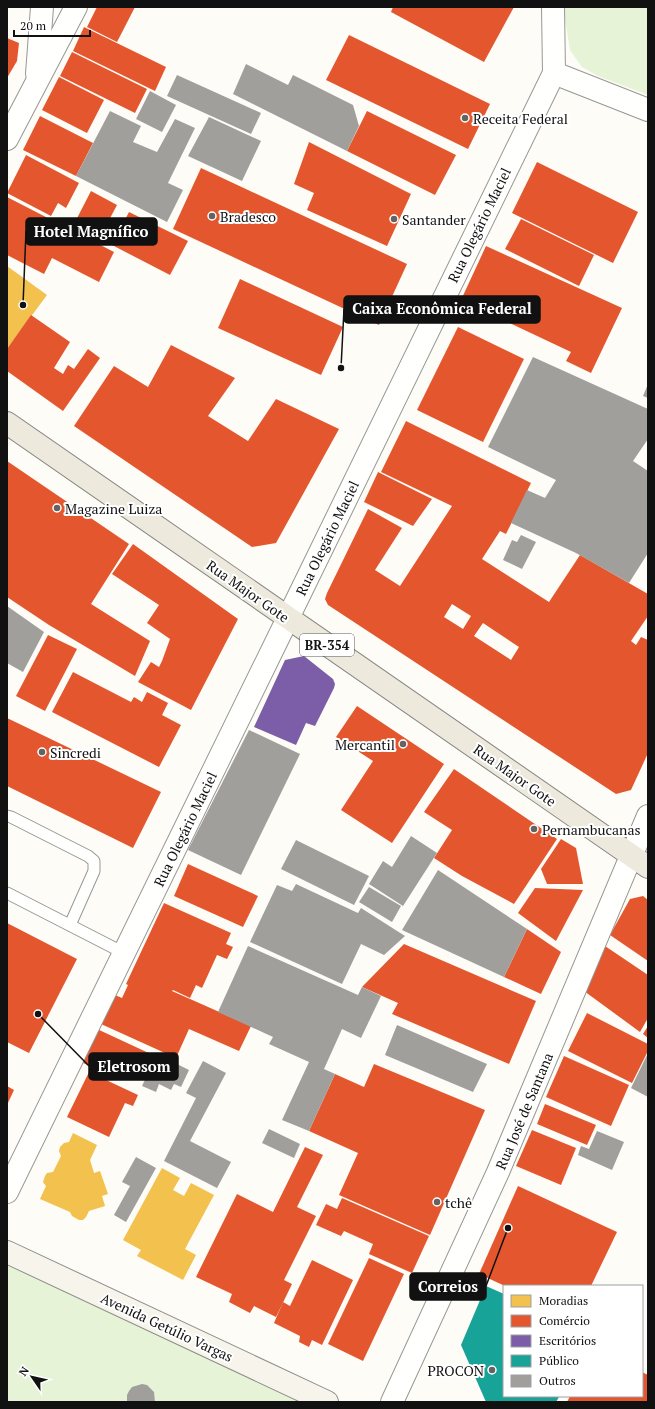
<svg xmlns="http://www.w3.org/2000/svg" width="655" height="1409" font-family="'PT Serif',serif">
	<style>
		.green { fill: #e7f3d7 }
		.homes { fill: #f2c14e }
		.shops { fill: #e4572e; fill-rule: evenodd }
		.offices { fill: #7b5ea7 }
		.public { fill: #17a398 }
		.building { fill: #a19f9c }
		.lines { fill: none; stroke-linecap: round; stroke-linejoin: round }
		.lane-casing { stroke: #979795; stroke-width: 13 }
		.street-casing { stroke: #979795; stroke-width: 24 }
		.secondary-casing { stroke: #8e8d8b; stroke-width: 24 }
		.primary-casing { stroke: #858482; stroke-width: 24 }
		.lane { stroke: #fffffe; stroke-width: 11 }
		.street { stroke: #fffffe; stroke-width: 22 }
		.secondary { stroke: #f6f4eb; stroke-width: 22 }
		.primary { stroke: #ede9dc; stroke-width: 22 }
		.poi-dot { fill: #646362; stroke: #fff; stroke-width: 1.5 }
		.labels { text-anchor: middle; dominant-baseline: central; stroke-width: 4; stroke-linejoin: round; paint-order: stroke }
		.shield { fill: #fff; stroke: #585858; stroke-width: 1 }
		.shield-label { font-size: 13px; font-weight: bold; fill: #111 }
		.poi-label { font-size: 14px; fill: #111; stroke: #fff; text-anchor: start }
		.street-label { font-size: 14px; fill: #111; stroke: #fff }
		.leader { fill: none; stroke: #111; stroke-width: 1.5 }
		.callout-dot { fill: #111; stroke: #fff; stroke-width: 1.5 }
		.callout { fill: #111; stroke: #111; stroke-width: 1.5 }
		.callout-label { font-size: 15px; text-anchor: middle; font-weight: bold; fill: #fff }
	</style>
	<rect width="100%" height="100%" fill="#fdfcf7"/>
	<!-- green -->
	<g class="green">
		<path d="M563 7H648V95L598 76 582 67 570 50Z"/>
		<path d="M7 1252 327 1402H7Z"/>
	</g>
	<!-- homes -->
	<g class="homes">
		<path d="M7 266 47 295 7 349Z"/>
		<path d="M73 1133 97 1145 90 1160 94 1173 100 1171 108 1194 102 1196 105 1206 89 1211 86 1217 83 1220H79L72 1216 70 1212 40 1199 46 1186 43 1182 45 1176 47 1173 53 1172 61 1156 59 1151 60 1147 64 1143 69 1142Z"/>
		<path d="M162 1168 180 1178 173 1190 184 1196 191 1183 214 1195 185 1249 196 1255 183 1280 137 1256 141 1250 123 1240Z"/>
	</g>
	<!-- shops -->
	<g class="shops">
		<path d="M97 7H135L117 42 87 27Z"/>
		<path d="M393 7H514L484 62 391 12Z"/>
		<path d="M84 27 166 67 155 91 73 51Z"/>
		<path d="M349 35 490 104 468 149 326 80Z"/>
		<path d="M7 38 19 43 17 61 7 78Z"/>
		<path d="M72 52 147 89 135 113 60 76Z"/>
		<path d="M59 77 104 100 87 133 42 110Z"/>
		<path d="M367 111 456 155 435 195 347 151Z"/>
		<path d="M40 116 93 143 76 176 23 150Z"/>
		<path d="M309 142 411 194 387 246 307 210 314 193 294 184Z"/>
		<path d="M26 155 79 183 66 208 58 203 51 216 7 193Z"/>
		<path d="M537 162 638 212 613 263 512 213Z"/>
		<path d="M201 168 407 264 379 325 173 229Z"/>
		<path d="M91 191 117 205 99 239 73 226Z"/>
		<path d="M7 197 114 252 99 282 52 258 44 274 7 255Z"/>
		<path d="M129 212 188 241 170 275 112 245Z"/>
		<path d="M521 219 594 255 579 286 505 249Z"/>
		<path d="M486 246 622 308 591 373 566 361 571 352 461 300Z"/>
		<path d="M240 279 343 327 321 375 218 328Z"/>
		<path d="M31 315 70 342 54 368 63 374 68 365 74 369 88 349 100 358 63 411 7 371V349Z"/>
		<path d="M458 327 524 359 483 442 417 410Z"/>
		<path d="M171 345 235 378 208 416 248 441 276 399 339 429 276 543 252 547 74 426 114 366 148 387Z"/>
		<path d="M406 421 531 483 506 534 500 531 482 559 549 602 580 555 648 594V616L631 641 636 645 641 637 648 640V753L631 790 616 794 328 605 325 599 327 593 368 509 402 528 375 570 400 586 452 506 381 472ZM452 604 471 616 463 629 444 617ZM483 623 519 647 511 660 474 636Z"/>
		<path d="M7 461 129 544 91 604 150 641 135 676 49 625 7 597Z"/>
		<path d="M378 472 432 499 413 526 364 502Z"/>
		<path d="M133 544 238 619 191 710 138 682 151 662 159 667 162 661 170 639 147 623 159 605 112 574Z"/>
		<path d="M48 635 77 649 45 711 16 696Z"/>
		<path d="M73 672 131 702 134 697 142 702 147 692 168 703 162 715 181 725 159 767 52 712Z"/>
		<path d="M357 706 444 764 392 843 341 810 373 761 336 737Z"/>
		<path d="M7 718 161 792 133 848 7 786Z"/>
		<path d="M454 769 557 839 514 904 462 876 434 858 452 830 424 812Z"/>
		<path d="M561 839 576 848 583 884H547L541 869Z"/>
		<path d="M188 864 258 896 243 927 174 896Z"/>
		<path d="M535 888 583 890 556 941 518 913Z"/>
		<path d="M643 896 648 900V961L610 935 630 899Z"/>
		<path d="M164 903 231 933 226 944 233 947 227 959 217 955 202 988 196 985 190 998 173 990 172 991 251 1026 239 1051 189 1029 176 1058 101 1024 115 995 122 998 128 985 126 984Z"/>
		<path d="M7 923 77 959 29 1053 7 1042Z"/>
		<path d="M527 929 561 952 541 994 504 977Z"/>
		<path d="M404 944 536 1001 509 1064 392 1014 398 1003 362 987Z"/>
		<path d="M605 946 648 975V1018L640 1032 584 991Z"/>
		<path d="M587 1013 648 1044V1051L632 1083 568 1051Z"/>
		<path d="M648 1026V1038L643 1034Z"/>
		<path d="M97 1029 153 1055 144 1073 110 1057 103 1072 81 1062Z"/>
		<path d="M564 1056 629 1085 611 1126 546 1097Z"/>
		<path d="M374 1064 485 1110 430 1235 339 1195 358 1153 309 1131 335 1074 364 1087Z"/>
		<path d="M89 1072 138 1095 133 1106 125 1103 109 1137 67 1117Z"/>
		<path d="M7 1086 14 1090 7 1105Z"/>
		<path d="M545 1104 596 1125 587 1145 537 1124Z"/>
		<path d="M532 1130 576 1148 561 1185 516 1166Z"/>
		<path d="M305 1147 323 1155 297 1207 316 1216 284 1280 292 1284 276 1317 254 1306 250 1313 229 1302 232 1294 196 1277 237 1194 273 1212Z"/>
		<path d="M518 1186 617 1232 591 1286H505L479 1274Z"/>
		<path d="M342 1198 429 1236 412 1273 369 1254 373 1244 344 1231 341 1236 316 1225 326 1204 337 1209Z"/>
		<path d="M369 1258 404 1274 363 1361 328 1344Z"/>
		<path d="M312 1260 353 1280 322 1345 312 1340 309 1347 299 1342 300 1336 274 1323 283 1302 290 1306Z"/>
		<path d="M642 1372 648 1375V1402H567L570 1396H642Z"/>
	</g>
	<!-- offices -->
	<path class="offices" d="M304 656 333 679 335 684 334 688 315 726 306 723 296 745 254 727 285 660Z"/>
	<!-- public -->
	<path class="public" d="M486 1286 504 1294V1396H557L559 1397 556 1402H486L461 1345Z"/>
	<!-- building -->
	<g class="building">
		<path d="M246 64 288 85 293 75 353 105 359 126 347 151 233 94Z"/>
		<path d="M177 75 261 113 251 134 167 96Z"/>
		<path d="M150 91 176 105 162 132 136 119Z"/>
		<path d="M110 111 141 126 133 142 157 152 175 119 195 128 168 183 183 190 167 222 76 176Z"/>
		<path d="M209 117 261 141 242 181 188 156Z"/>
		<path d="M533 357 648 409V439L633 461 648 471V553L629 583 576 553 511 523 527 490 545 498 556 480 488 447Z"/>
		<path d="M648 384V398L643 396Z"/>
		<path d="M521 535 536 542 522 569 503 560 512 540 517 542Z"/>
		<path d="M7 606 44 632 23 672 7 663Z"/>
		<path d="M249 730 300 754 241 875 188 850Z"/>
		<path d="M411 836 437 853 403 906 369 884 383 861 392 867Z"/>
		<path d="M296 840 369 876 354 905 281 869Z"/>
		<path d="M438 870 527 929 504 977 402 930Z"/>
		<path d="M296 884 358 913 361 908 405 936 384 955 361 944 342 984 250 942 277 885 292 891Z"/>
		<path d="M369 887 401 906 392 922 359 902Z"/>
		<path d="M248 946 358 995 362 987 381 996 361 1038 342 1029 324 1069 335 1074 309 1131 282 1120 309 1062 269 1044 273 1037 218 1012Z"/>
		<path d="M397 1025 487 1064 473 1092 385 1055Z"/>
		<path d="M648 1053V1097L631 1088Z"/>
		<path d="M157 1054 189 1070 181 1087 174 1084 171 1090 159 1084 156 1092 142 1086Z"/>
		<path d="M203 1061 226 1073 190 1141 231 1162 217 1188 164 1161 196 1098 186 1093Z"/>
		<path d="M269 1129 300 1144 294 1158 262 1143Z"/>
		<path d="M597 1131 624 1142 612 1170 578 1155 581 1146 589 1149Z"/>
		<path d="M136 1157 156 1168 126 1222 114 1215 130 1186 122 1182Z"/>
		<path d="M142 1384 147 1385 154 1392 155 1402H127V1395L129 1391 132 1387Z"/>
	</g>
	<g class="lines">
		<defs>
			<g id="lane">
				<path d="M7 816 11 817 88 856 94 861V871L70 925"/>
				<path d="M7 893 124 953"/>
			</g>
			<g id="street">
				<path d="M554 73 648 110"/>
				<path d="M37 74 42 7"/>
				<path d="M7 139 76 7"/>
				<path d="M7 1192 288 618 554 73 553 7"/>
				<path d="M392 1402 498 1172 648 816"/>
			</g>
			<path id="secondary" d="M7 1252 327 1402"/>
			<path id="primary" d="M7 423 648 867"/>
		</defs>
		<!-- lane casing -->
		<use href="#lane" class="lane-casing"/>
		<!-- street casing -->
		<use href="#street" class="street-casing"/>
		<!-- secondary casing -->
		<use href="#secondary" class="secondary-casing"/>
		<!-- primary casing -->
		<use href="#primary" class="primary-casing"/>
		<!-- lane -->
		<use href="#lane" class="lane"/>
		<!-- street -->
		<use href="#street" class="street"/>
		<!-- secondary -->
		<use href="#secondary" class="secondary"/>
		<!-- primary -->
		<use href="#primary" class="primary"/>
	</g>
	<!-- markers -->
	<g class="poi-dot">
		<circle cx="465" cy="118" r="4"/>
		<circle cx="212" cy="216" r="4"/>
		<circle cx="394" cy="219" r="4"/>
		<circle cx="57" cy="508" r="4"/>
		<circle cx="403" cy="744" r="4"/>
		<circle cx="42" cy="752" r="4"/>
		<circle cx="534" cy="829" r="4"/>
		<circle cx="437" cy="1202" r="4"/>
		<circle cx="492" cy="1370" r="4"/>
	</g>
	<g class="labels">
		<!-- shield labels -->
		<rect class="shield" x="300" y="634" width="54" height="22" rx="3"/>
		<g class="shield-label">
			<text x="327" y="645">BR-354</text>
		</g>
		<!-- poi labels -->
		<g class="poi-label">
			<text x="473" y="118">Receita Federal</text>
			<text x="220" y="216">Bradesco</text>
			<text x="402" y="219">Santander</text>
			<text x="65" y="508">Magazine Luiza</text>
			<text x="395" y="744" text-anchor="end">Mercantil</text>
			<text x="50" y="752">Sincredi</text>
			<text x="542" y="829">Pernambucanas</text>
			<text x="445" y="1202">tchê</text>
			<text x="484" y="1370" text-anchor="end">PROCON</text>
		</g>
		<!-- street labels -->
		<g class="street-label">
			<text transform="translate(479 225) rotate(-64)">Rua Olegário Maciel</text>
			<text transform="translate(327 538) rotate(-64)">Rua Olegário Maciel</text>
			<text transform="translate(248 591) rotate(35)">Rua Major Gote</text>
			<text transform="translate(515 775) rotate(35)">Rua Major Gote</text>
			<text transform="translate(185 829) rotate(-64)">Rua Olegário Maciel</text>
			<text transform="translate(524 1111) rotate(-67)">Rua José de Santana</text>
			<text transform="translate(167 1327) rotate(25)">Avenida Getúlio Vargas</text>
		</g>
	</g>
	<!-- callouts -->
	<path class="leader" d="M23 305L26 231M341 368L344 309M38 1014L89 1066M508 1228L486 1286"/>
	<g class="callout-dot">
		<circle cx="23" cy="305" r="4"/>
		<circle cx="341" cy="368" r="4"/>
		<circle cx="38" cy="1014" r="4"/>
		<circle cx="508" cy="1228" r="4"/>
	</g>
	<g class="callout">
		<rect x="26" y="218" width="131" height="27" rx="4"/>
		<rect x="344" y="296" width="196" height="27" rx="4"/>
		<rect x="89" y="1053" width="89" height="27" rx="4"/>
		<rect x="410" y="1273" width="76" height="27" rx="4"/>
	</g>
	<g class="callout-label">
		<text x="91" y="237">Hotel Magnífico</text>
		<text x="442" y="314">Caixa Econômica Federal</text>
		<text x="134" y="1072">Eletrosom</text>
		<text x="448" y="1292">Correios</text>
	</g>
	<!-- border -->
	<rect width="655" height="1409" fill="none" stroke="#111111" stroke-width="16"/>
	<!-- legend -->
	<rect x="503" y="1285" width="140" height="112" fill="#ffffff" stroke="#a0a0a0"/>
	<rect x="511" y="1295" width="20" height="12" fill="#f2c14e" stroke="#a0a0a0"/>
	<text x="539" y="1305" font-size="12" fill="#111111">Moradias</text>
	<rect x="511" y="1315" width="20" height="12" fill="#e4572e" stroke="#a0a0a0"/>
	<text x="539" y="1325" font-size="12" fill="#111111">Comércio</text>
	<rect x="511" y="1335" width="20" height="12" fill="#7b5ea7" stroke="#a0a0a0"/>
	<text x="539" y="1345" font-size="12" fill="#111111">Escritórios</text>
	<rect x="511" y="1355" width="20" height="12" fill="#17a398" stroke="#a0a0a0"/>
	<text x="539" y="1365" font-size="12" fill="#111111">Público</text>
	<rect x="511" y="1375" width="20" height="12" fill="#a19f9c" stroke="#a0a0a0"/>
	<text x="539" y="1385" font-size="12" fill="#111111">Outros</text>
	<!-- north arrow -->
	<g transform="translate(32 1377) rotate(304)" stroke="#ffffff" stroke-width="3" paint-order="stroke">
	<path d="M0-3L7 15L0 10L-7 15Z" fill="#111111"/>
	<text y="-6" font-size="11" font-weight="bold" text-anchor="middle" fill="#111111">N</text>
	</g>
	<!-- scale -->
	<path d="M14 30v6h76v-6" fill="none" stroke="#111111" stroke-width="2"/>
	<text x="20" y="30" font-size="12" fill="#111111" stroke="#ffffff" stroke-width="3" paint-order="stroke">20 m</text>
</svg>
